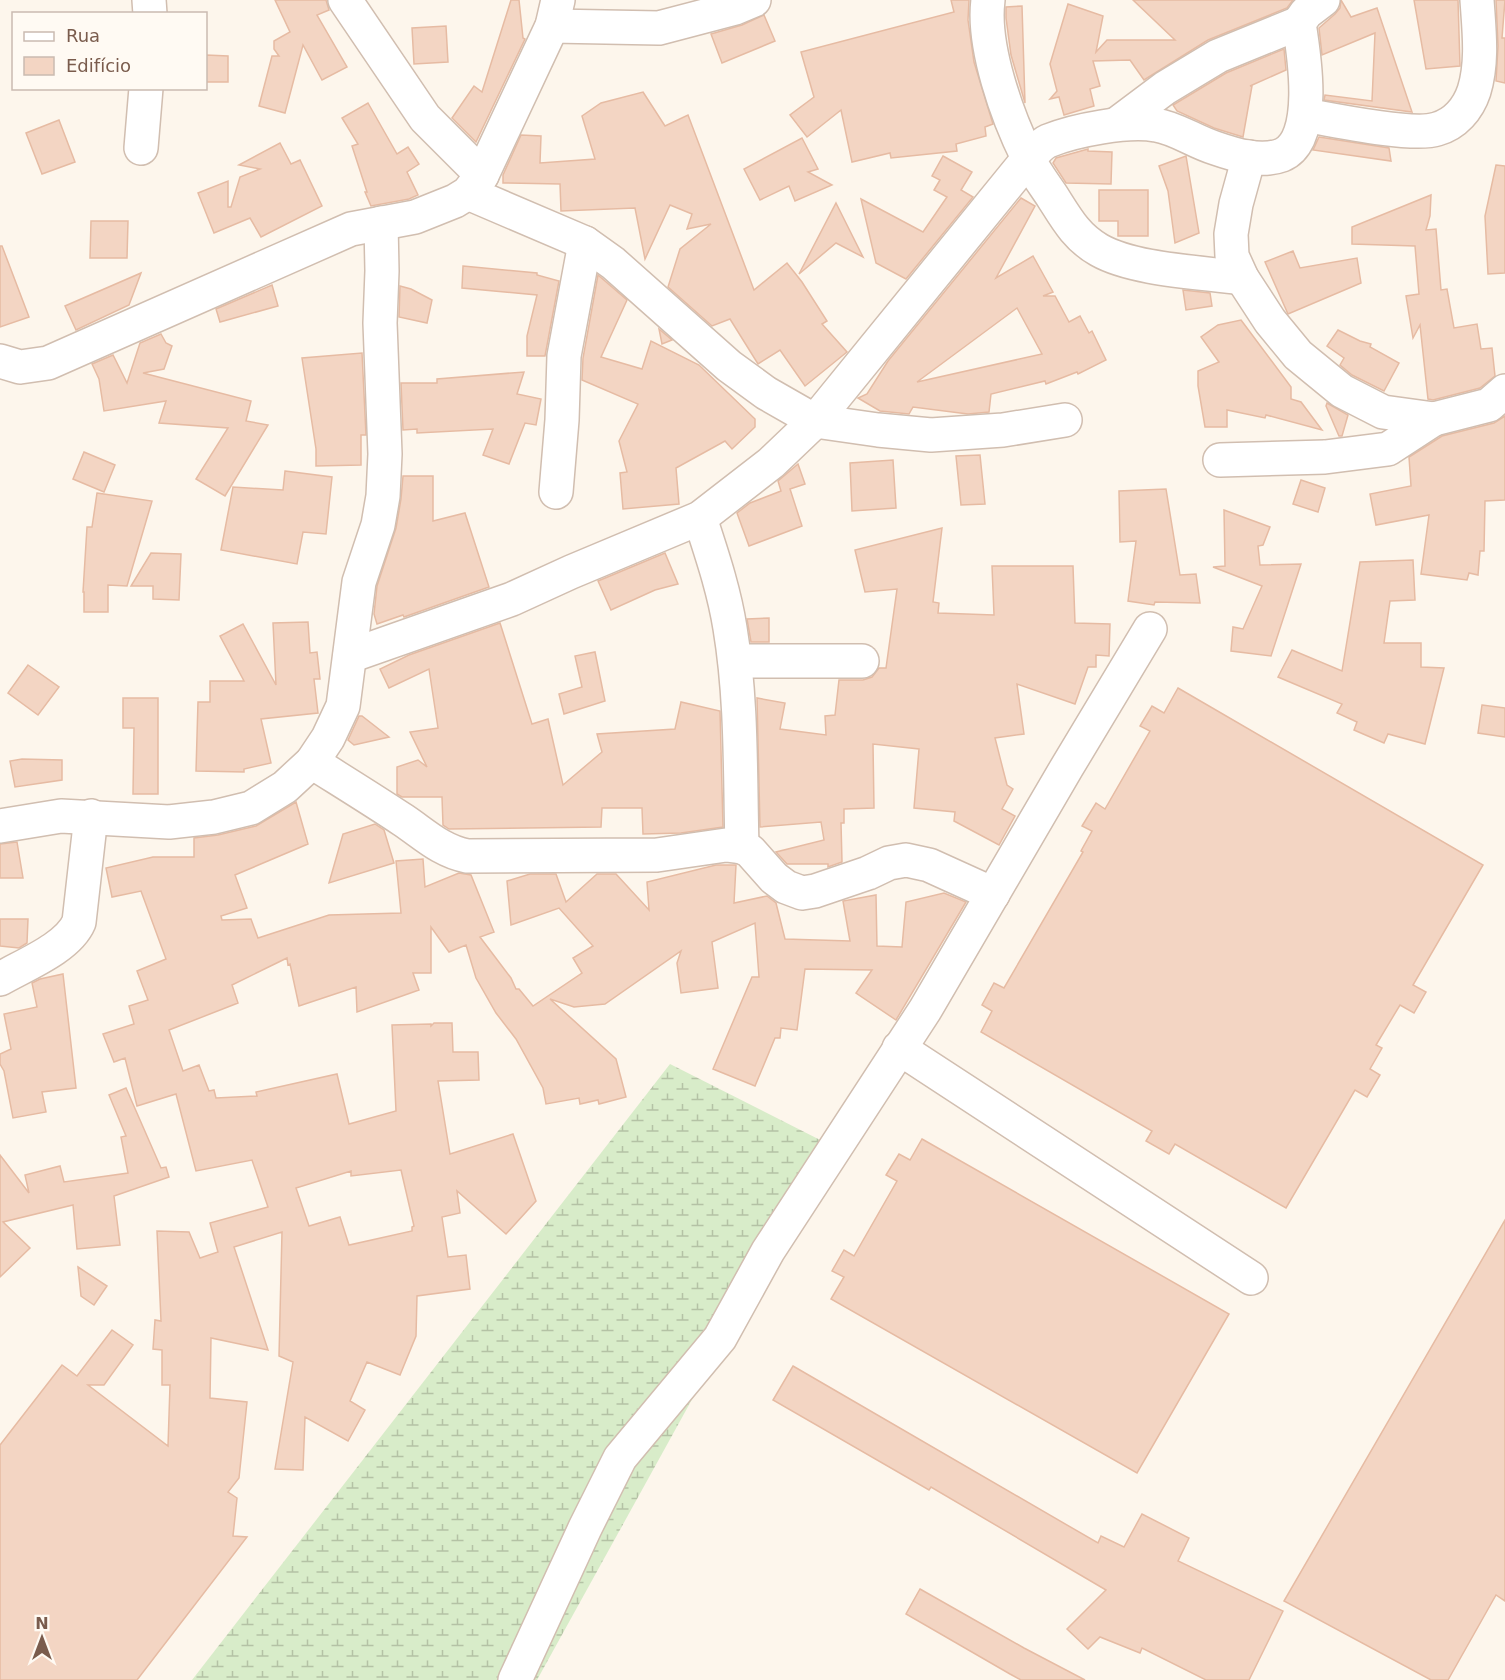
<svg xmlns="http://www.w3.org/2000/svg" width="1505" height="1680" font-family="'DejaVu Sans',sans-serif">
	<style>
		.wetland { fill: url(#wetland-marsh) }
		.building { fill: #f3d5c3; stroke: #e6bba3; stroke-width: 1.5; fill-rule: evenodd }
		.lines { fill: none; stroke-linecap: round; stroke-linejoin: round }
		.minor-casing { stroke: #d1beb0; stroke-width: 36 }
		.minor { stroke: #fff; stroke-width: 33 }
	</style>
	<defs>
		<pattern id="wetland-marsh" width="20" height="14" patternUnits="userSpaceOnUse" patternTransform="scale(1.5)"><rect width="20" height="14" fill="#d8ecc9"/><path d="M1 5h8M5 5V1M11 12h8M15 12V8" fill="none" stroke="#b4c2a5"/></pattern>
	</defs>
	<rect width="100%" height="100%" fill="#fdf6ec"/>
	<!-- wetland -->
	<path class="wetland" d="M670 1064 832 1146 537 1680H192Z"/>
	<!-- building -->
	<g class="building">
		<path d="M275 0H326L329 10 317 15 347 67 322 80 303 45 285 113 259 106 272 56H279L274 49V41L290 32Z"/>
		<path d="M511 0H519L523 38 525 39 476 142 452 118 474 86 482 92Z"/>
		<path d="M951 0H969L968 20 974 62 993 124 985 127 986 136 956 144 957 151 891 158 890 153 852 162 841 110 807 137 790 115 814 97 801 52 954 12Z"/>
		<path d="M1133 0H1293L1287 8 1208 40 1144 80 1130 60 1093 61 1100 86 1090 89 1094 106 1064 115 1059 97 1050 99 1057 91 1050 64 1068 4 1103 16 1096 52 1107 40H1175Z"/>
		<path d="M1341 0 1351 17 1377 8 1412 112 1324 100 1325 95 1372 101 1375 33 1322 55 1319 28 1335 14 1340 8Z"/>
		<path d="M1414 0H1458L1460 66 1426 69Z"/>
		<path d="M1496 0H1505L1502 38H1505V83L1496 81 1498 46Z"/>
		<path d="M1022 6 1025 103 1011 55 1006 18V7Z"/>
		<path d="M764 15 775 41 722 63 711 34 742 25Z"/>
		<path d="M446 26 448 62 414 64 412 28Z"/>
		<path d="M1284 49 1286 70 1250 86H1252L1243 137 1214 128 1177 111 1173 105 1226 73Z"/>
		<path d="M206 55 228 56V82H206Z"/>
		<path d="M643 92 665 126 688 115 754 290 787 263 802 282 827 321 822 324 847 352 805 386 780 350 758 364 730 319 712 326 668 287 680 249 711 224 687 229 692 214 670 205 645 259 635 208 561 211 560 184 503 183V175L521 135 541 136 540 163 595 159 582 116 601 103Z"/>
		<path d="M368 103 397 154 408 147 419 164 407 172 418 195 409 199 371 206 365 192H367L352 146 358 144 342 118Z"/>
		<path d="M59 120 75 162 42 174 26 133Z"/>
		<path d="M1319 137 1389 148 1391 161 1313 150Z"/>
		<path d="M802 138 818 169 808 172 832 185 795 201 789 186 760 200 744 169Z"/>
		<path d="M280 143 291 164 300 160 322 206 261 237 250 218 214 233 198 193 228 181V207H231L240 177 260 169 239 165Z"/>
		<path d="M1088 149V151L1112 152 1111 184 1066 183 1053 163 1056 158Z"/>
		<path d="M943 156 972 172 961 190 973 197 906 279 876 263 861 199 923 232 947 197 934 190 940 180 932 176Z"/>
		<path d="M1186 156 1199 233 1175 243 1168 191 1159 166Z"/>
		<path d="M1496 165 1505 166V273L1488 274 1485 216Z"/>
		<path d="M1099 190H1148V236H1118V221H1099Z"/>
		<path d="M1431 195 1430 216 1426 230 1436 229 1441 290 1447 289 1454 328 1477 324 1481 349 1492 348 1495 376 1480 388 1433 400 1428 399 1420 325 1413 338 1406 296 1419 294 1415 246 1352 244V227Z"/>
		<path d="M1021 198 1035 206 996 278 1033 256 1053 292 1043 296H1055L1069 322 1080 316 1089 333 1092 331 1106 360 1078 374 1077 372 1046 384 1045 381 991 394 989 412 968 414 913 407 909 414 880 411 858 398 867 394 888 361ZM1017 308 1042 354 917 382Z"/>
		<path d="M836 203 863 257 836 243 799 274Z"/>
		<path d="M91 221H128L127 258H90Z"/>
		<path d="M0 246H2L29 317 0 327Z"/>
		<path d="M1293 251 1300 268 1357 258 1361 283 1288 314 1265 262Z"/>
		<path d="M463 266 537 273V275L559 281 545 356H527V336L537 295 462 288Z"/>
		<path d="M141 273 129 305 76 330 65 306Z"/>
		<path d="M598 275 627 300 601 357 642 369 651 341 699 365 755 419V427L732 449 725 441 676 468 679 504 623 509 620 473 627 472 619 441 638 404 582 380 583 358Z"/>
		<path d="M272 285 278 306 220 322 216 309Z"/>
		<path d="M400 286 411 289 432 300 427 323 399 317Z"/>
		<path d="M1183 290 1210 293 1212 306 1186 310Z"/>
		<path d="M1241 320 1291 387V399L1301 402 1322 430 1266 415 1265 418 1227 410V427H1205L1198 386V371L1219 362 1201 337 1218 325Z"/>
		<path d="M659 329 672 340 662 344Z"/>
		<path d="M1338 330 1360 341 1371 344 1370 347 1399 363 1384 391 1352 375 1340 365 1344 358 1327 346Z"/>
		<path d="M161 334 166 343 172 346 164 369 143 373 251 401 246 421 268 425 225 496 196 479 228 428 159 423 166 401 104 411 99 379 92 364 113 355 127 383 140 343Z"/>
		<path d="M362 353 366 435H361V465L316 466V449L302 358Z"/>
		<path d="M524 372 517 394 541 399 536 425 525 423 509 464 483 455 493 429 417 433V429L403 430 401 383H437V379Z"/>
		<path d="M1327 403 1348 415 1342 436H1339L1326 406Z"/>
		<path d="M1505 416V500L1485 501 1484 551H1480L1478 575 1469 573 1467 580 1421 574 1429 515 1376 525 1370 494 1411 486 1409 457 1442 436 1494 423Z"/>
		<path d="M84 452 115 465 104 492 73 479Z"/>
		<path d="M980 455 985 504 961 505 956 456Z"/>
		<path d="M893 460 896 508 852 511 850 463Z"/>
		<path d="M798 464 805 484 790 489 802 526 749 546 737 513 750 503 781 491 778 481Z"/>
		<path d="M285 471 332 477 326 534 303 532 297 564 221 550 233 487 283 490Z"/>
		<path d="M403 476H433V521L465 513 489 587 404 617 403 615 377 624 374 614 377 586 396 528 401 499Z"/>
		<path d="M1301 480 1325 488 1318 512 1293 504Z"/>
		<path d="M1166 489 1180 575 1196 574 1200 603 1155 602 1154 605 1128 601 1136 541 1120 542 1119 491Z"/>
		<path d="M97 493 152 501 127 586 108 585V612H84V592H83L87 527H92Z"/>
		<path d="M1224 510 1270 527 1263 545 1258 546 1260 565 1301 564 1271 656 1231 651 1233 627 1243 629 1262 586 1213 567 1225 566Z"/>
		<path d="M942 528 933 602 939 603 938 613 994 615 992 566H1073L1075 623 1110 624 1109 656 1096 655V667H1088L1075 704 1017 684 1024 734 995 738 1007 785 1013 789 1002 809 1015 816 999 845 954 821 955 812 914 808 919 749 873 744 874 808 844 809V823H841L842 862 828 867V864H787L776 852 824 840 821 822 760 827 757 698 785 703 780 729 826 735 825 716 835 715 839 680H863L872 677 879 668H886L897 589 865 592 855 550Z"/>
		<path d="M151 553 181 554 179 600 153 599V586H131Z"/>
		<path d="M665 553 678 584 655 590 611 610 598 581Z"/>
		<path d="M1413 560 1415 600 1390 601 1384 643H1421V667L1444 668 1425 744 1388 734 1384 743 1354 730 1357 722 1337 713 1342 704 1278 677 1292 650 1342 671 1360 562Z"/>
		<path d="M769 618V642H751L747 619Z"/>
		<path d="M308 622 310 653 317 652 320 679H314L318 713 261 719 271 763 244 769V772L196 771 198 702H210V681H244L220 636 243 624 276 685 273 623Z"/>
		<path d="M500 623 532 724 548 719 563 785 602 752 597 734 675 729 681 702 720 711 723 827 681 833 643 834 642 808H602L601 827 449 829 443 825 442 797H402L397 794V767L418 760 427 767 410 732 438 728 429 669 389 688 380 669 409 655Z"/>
		<path d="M595 652 605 701 564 714 559 694 582 687 575 656Z"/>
		<path d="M28 665 59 687 38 715 8 693Z"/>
		<path d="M1178 688 1483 865 1413 985 1426 992 1414 1013 1400 1005 1376 1045 1382 1048 1370 1069 1380 1075 1367 1097 1355 1090 1286 1208 1175 1144 1169 1154 1146 1141 1152 1131 981 1032 992 1011 982 1005 994 983 1004 988 1083 852 1081 851 1092 831 1082 826 1096 803 1105 809 1150 731 1140 726 1152 706 1164 713Z"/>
		<path d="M123 698H158V794H133L134 728H123Z"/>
		<path d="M1482 705 1505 708V737L1478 733Z"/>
		<path d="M359 716H362L389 737 354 745 348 740Z"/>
		<path d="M22 759 62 760V780L15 787 10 761Z"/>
		<path d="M296 802 308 844 235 875 247 908 221 916 222 920 251 919 258 938 329 915 401 913 396 861 423 859 425 887 459 873 471 875 494 932 480 937 511 978 516 989H519L533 1006 582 973 573 958 593 946 559 908 511 925 507 881 530 874H556L566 902 597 874H616L649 910 647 882 716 865H736L734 903 767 896 776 903 785 939 850 941 843 901 876 895 877 946 902 947 906 902 944 893 966 902 896 1020 856 993 872 970 805 969 797 1030 781 1028 780 1038H775L755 1086 713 1069 752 977H759L755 923 712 942 718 988 681 993 677 963 681 951 605 1004 574 1007 550 999 616 1059 626 1097 599 1104 598 1100 580 1104 579 1098 546 1104 543 1088 516 1039 496 1013 476 978 466 945 449 952 431 927V973H413L419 990 357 1012 356 987 299 1006 290 964 288 965 287 958 232 985 238 1003 169 1030 183 1071 199 1065 209 1091 214 1090 216 1098 257 1096 256 1092 337 1074 349 1124 396 1111 392 1025 431 1024V1026L434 1023H452L453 1052H478L479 1080 438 1081 450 1154 513 1134 536 1201 506 1234 457 1191 460 1213 442 1217 448 1257 466 1255 470 1289 417 1296 416 1336 400 1375 367 1362 350 1401 365 1410 348 1441 305 1417 303 1470 275 1469 293 1362 279 1356 282 1232 234 1247 268 1350 211 1338 210 1398 247 1402 239 1478 228 1492 237 1498 233 1536 247 1537 137 1680H0V1445L62 1365 77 1376 112 1330 133 1345 104 1385H88L168 1446 170 1385H162V1350L153 1349 155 1320 161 1321 157 1231 189 1232 200 1258 218 1252 210 1223 268 1207 252 1160 196 1171 176 1094 137 1106 125 1058 114 1062 103 1034 134 1024 129 1006 148 1000 137 971 166 959 141 891 112 897 106 868 153 857H194V838L218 835 256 826ZM401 1170 414 1226 412 1227V1231L349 1245 340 1217 309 1226 296 1188 351 1171V1176Z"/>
		<path d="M375 824 384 830 394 863 329 883 343 834Z"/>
		<path d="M17 842 23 878H0V844Z"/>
		<path d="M0 919H28L27 943 19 948 0 946Z"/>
		<path d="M63 974 76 1088 42 1092 46 1112 13 1118 4 1071 0 1064V1054L11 1049 4 1014 37 1007 32 983 40 979Z"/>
		<path d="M126 1088 161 1168 166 1167 169 1177 114 1196 120 1245 77 1249 73 1205 3 1222 30 1248 0 1277V1155L29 1193 25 1175 60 1166 64 1182 128 1173 121 1137 126 1136 109 1095Z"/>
		<path d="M922 1139 1229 1314 1137 1473 831 1299 844 1277 832 1271 844 1250 854 1256 897 1181 886 1175 899 1154 910 1160Z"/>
		<path d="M1505 1220V1601L1496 1595 1448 1680H1431L1284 1601Z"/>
		<path d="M78 1267 107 1286 94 1305 81 1296Z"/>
		<path d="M793 1366 1098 1543 1101 1536 1124 1547 1142 1514 1189 1538 1178 1561 1283 1611 1249 1680H1206L1142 1648 1140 1653 1100 1637 1088 1649 1067 1629 1106 1590 931 1487 929 1490 773 1400Z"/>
		<path d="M920 1589 1024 1648 1085 1680H1021L1010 1674 906 1614Z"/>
	</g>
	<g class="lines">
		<defs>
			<g id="minor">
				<path d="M149 0 150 14"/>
				<path d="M345 0 425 118 482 175"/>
				<path d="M988 0C982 46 1007 116 1028 158 1034 171 1044 184 1052 196 1066 218 1076 237 1099 250 1134 270 1201 272 1242 278"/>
				<path d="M552 26 659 28 735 8 754 0"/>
				<path d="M1305 115C1333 120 1413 137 1437 129 1455 124 1468 109 1474 91 1483 62 1479 30 1477 0"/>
				<path d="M1117 124 1165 88 1218 56 1299 23"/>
				<path d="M141 148 146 88"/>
				<path d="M1249 157 1236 204 1231 234 1232 256 1242 278 1270 321 1298 355 1342 391 1383 412 1434 419 1489 405 1505 391"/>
				<path d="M468 193 585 243 613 263 729 366 766 393 815 421 878 430 931 435 1003 430 1065 420"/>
				<path d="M0 361 20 367 48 363 351 229 415 217 455 201 468 193 482 175 552 26 558 0"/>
				<path d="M1220 460 1325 457 1388 449 1434 419"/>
				<path d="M556 492 562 420 564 356 585 243"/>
				<path d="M700 518C712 555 724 590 730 628 742 700 740 774 742 847"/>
				<path d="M350 656 512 599 571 572 700 518 771 463 815 421 1028 159C1034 153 1041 144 1048 141 1075 130 1128 120 1156 125 1176 128 1195 142 1215 148 1235 155 1261 163 1282 155 1318 140 1304 54 1299 23L1306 13 1323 0"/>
				<path d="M735 661H862"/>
				<path d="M312 762C342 781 373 800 403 820 424 834 441 851 467 856L657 855 726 845 742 847 750 851 774 878 786 887 802 893 815 891 868 873 889 863 906 860 929 865 993 894"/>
				<path d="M0 826 61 816 169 822 214 817 251 808 285 787 312 762 328 738 343 706 359 582 378 525 383 496 385 454 380 323 382 271 381 223"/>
				<path d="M0 979C24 965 68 948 79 922L91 816"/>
				<path d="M899 1048 1251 1278"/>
				<path d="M515 1680 585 1528 620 1458 720 1338 768 1251 925 1010 1067 767 1150 629"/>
			</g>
		</defs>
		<!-- minor casing -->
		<use href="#minor" class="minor-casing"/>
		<!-- minor -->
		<use href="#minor" class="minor"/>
	</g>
	<!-- legend -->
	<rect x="12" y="12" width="195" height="78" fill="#fffaf3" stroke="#cabbb1" stroke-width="1.5"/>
	<rect x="24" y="32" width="30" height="9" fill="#ffffff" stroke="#cabbb1" stroke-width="1.5"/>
	<text x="66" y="42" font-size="18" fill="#7a5c4d">Rua</text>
	<rect x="24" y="57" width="30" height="18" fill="#f3d5c3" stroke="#cabbb1" stroke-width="1.5"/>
	<text x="66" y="72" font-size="18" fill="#7a5c4d">Edifício</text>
	<!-- north arrow -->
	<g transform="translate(42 1638)" stroke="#fffaf3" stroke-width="4.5" paint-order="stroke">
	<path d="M0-4.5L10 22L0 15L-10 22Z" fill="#7a5c4d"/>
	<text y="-9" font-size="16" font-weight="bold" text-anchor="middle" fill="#7a5c4d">N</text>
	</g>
</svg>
